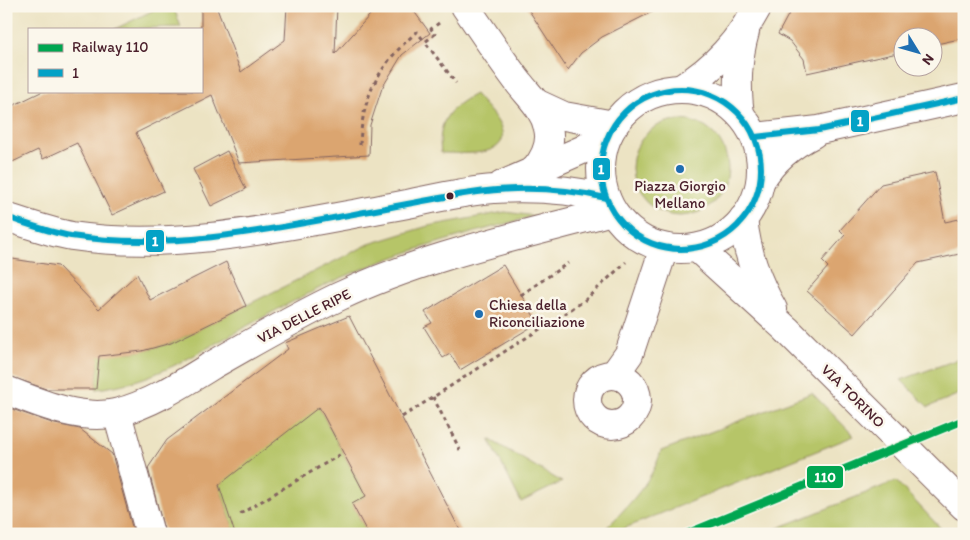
<svg xmlns="http://www.w3.org/2000/svg" width="970" height="540" font-family="Itim,sans-serif">
	<style>
		.green { fill: #b6c568; stroke: #80724a }
		.building { fill: #dba570 }
		.lines { fill: none; stroke-linecap: round; stroke-linejoin: round }
		.minor-casing { stroke: #836460; stroke-width: 30 }
		.major-casing { stroke: #836460; stroke-width: 30 }
		.path { stroke: #836460; stroke-width: 3; stroke-dasharray: 4 4; stroke-linecap: butt }
		.minor { stroke: #fff; stroke-width: 28 }
		.major { stroke: #fff; stroke-width: 28 }
		.bus-1-casing { stroke: #fbf7ec; stroke-width: 10 }
		.bus-1 { stroke: #04a2c6; stroke-width: 6 }
		.rail-1-casing { stroke: #fbf7ec; stroke-width: 11 }
		.rail-1 { stroke: #00a651; stroke-width: 8 }
		.poi-dot { fill: #1f6fb2; stroke: #fbf7ec; stroke-width: 2 }
		.bus-dot { fill: #4a1f2b; stroke: #fbf7ec; stroke-width: 2 }
		.labels { text-anchor: middle; dominant-baseline: central; stroke-width: 5; stroke-linejoin: round; paint-order: stroke }
		.poi-label { font-size: 15px; fill: #4a1f2b; stroke: #fbf7ec }
		.street-label { font-size: 15px; fill: #4a1f2b; stroke: #fbf7ec }
		.line-badge { stroke: #fbf7ec; stroke-width: 2 }
		.badge-label { font-size: 14px; text-anchor: middle; font-weight: bold; fill: #fff }
	</style>
	<rect width="100%" height="100%" fill="#fbf7ec"/>
	<filter id="ink" filterUnits="userSpaceOnUse"><feTurbulence type="fractalNoise" baseFrequency=".02" numOctaves="2"/><feDisplacementMap in="SourceGraphic" scale="10" xChannelSelector="R" yChannelSelector="G"/><feConvolveMatrix kernelMatrix="1 2 1 2 8 2 1 2 1" color-interpolation-filters="sRGB"/></filter>
	<filter id="wash" filterUnits="userSpaceOnUse"><feTurbulence type="fractalNoise" baseFrequency=".0096" numOctaves="4" result="noise"/><feDisplacementMap in="SourceGraphic" scale="20" xChannelSelector="R" yChannelSelector="G"/><feGaussianBlur stdDeviation="1.12" result="paint"/><feColorMatrix in="noise" values="0 0 0 0 0 0 0 0 0 0 0 0 0 0 0 0 0 1.4 0 .05"/><feComposite in="paint" operator="in"/></filter>
	<g filter="url(#wash)">
		<rect width="100%" height="100%" fill="#ece3c3"/>
		<!-- green -->
		<g class="green">
			<path d="M162 6H173L181 27 115 29Z"/>
			<path d="M475 94C483 104 495 115 500 126 515 159 458 153 441 153 437 123 448 108 475 94Z"/>
			<circle cx="680" cy="168" r="48"/>
			<path d="M505 212 535 216C463 235 393 253 326 285 293 301 261 318 229 336 184 361 148 383 96 389L98 368 97 348C127 357 141 351 171 343L369 244 428 226Z"/>
			<path d="M964 357V392L928 407 901 380Z"/>
			<path d="M812 393 854 436 610 534H601C625 508 651 485 661 451Z"/>
			<path d="M315 400 366 496 352 504 368 534H235L219 485Z"/>
			<path d="M489 439 562 482 521 502Z"/>
			<path d="M896 481 946 534H763Z"/>
		</g>
		<g id="blocks">
			<!-- building -->
			<g class="building">
				<path d="M201 6H216L241 72 285 40 287 6H337L335 54 378 6H410L430 33 402 55 382 88 370 125 369 155 239 163 212 95 136 133 164 191 112 215 77 143 43 159 38 150 6 165V109L43 91H201Z"/>
				<path d="M526 6H664L602 37 581 53 568 70Z"/>
				<path d="M793 6H964V38L932 45V38H902V52L807 73 804 59 790 41 778 34Z"/>
				<path d="M227 151 246 189 211 206 193 169Z"/>
				<path d="M935 172 945 222 964 218V253L918 263 855 334 807 291 828 267 822 261 845 235 840 230 881 184Z"/>
				<path d="M6 258 58 266 99 309 137 274 150 300 226 262 246 306 171 343 142 351 99 356 96 389H46L6 375Z"/>
				<path d="M503 265 538 323 460 370 450 354 443 358 424 327 432 323 425 312Z"/>
				<path d="M349 316 462 534H368L352 504 366 496 319 407 219 485 235 534H165L148 468 167 440 288 349 285 343Z"/>
				<path d="M6 407 55 424 80 429 112 454 134 534H6Z"/>
			</g>
		</g>
	</g>
	<g filter="url(#ink)">
		<use href="#blocks" fill-opacity="0" stroke="#836460" stroke-width="1"/>
		<g class="lines">
			<defs>
				<g id="minor">
					<path d="M465 6C483 32 500 58 519 83 530 97 544 109 548 128 552 144 545 158 535 170"/>
					<path d="M538 104 564 116 614 125"/>
					<path d="M755 137 819 130 964 98"/>
					<path d="M761 180C774 159 791 145 813 134"/>
					<path d="M614 375 629 354 664 248"/>
					<circle cx="612" cy="400" r="25"/>
					<path d="M6 390C39 403 80 421 116 413 149 405 182 384 211 366 253 342 294 318 338 297 424 256 520 236 612 211"/>
					<path d="M117 413 150 534"/>
				</g>
				<g id="major">
					<path d="M682 88C716 67 739 41 758 6"/>
					<circle cx="681" cy="169" r="80"/>
					<path d="M740 114C736 86 737 60 745 32"/>
					<path d="M502 185 584 149 609 133"/>
					<path d="M6 217C28 224 49 232 72 236 180 252 290 225 397 206 429 200 462 191 494 189 531 187 570 189 606 198"/>
					<path d="M743 219C747 253 756 280 773 309"/>
					<path d="M697 248 786 329 964 506"/>
				</g>
			</defs>
			<!-- minor casing -->
			<use href="#minor" class="minor-casing"/>
			<!-- major casing -->
			<use href="#major" class="major-casing"/>
			<!-- path -->
			<g class="path">
				<path d="M439 23 431 29 435 34 425 42 456 83"/>
				<path d="M360 145C362 96 379 64 417 32L425 42"/>
				<path d="M521 295 568 263"/>
				<path d="M433 397 460 450"/>
				<path d="M402 417 584 301 626 262"/>
				<path d="M240 514 343 453"/>
			</g>
			<!-- minor -->
			<use href="#minor" class="minor"/>
			<!-- major -->
			<use href="#major" class="major"/>
			<defs>
				<g id="bus-1">
					<circle cx="681" cy="169" r="80"/>
					<path d="M755 137 819 130 964 98"/>
					<path d="M6 217C28 224 49 232 71 236 176 252 283 227 386 208 467 193 523 179 606 198"/>
				</g>
			</defs>
			<!-- bus-1 casing -->
			<use href="#bus-1" class="bus-1-casing"/>
			<!-- bus-1 -->
			<use href="#bus-1" class="bus-1"/>
			<defs>
				<path id="rail-1" d="M686 534 964 420"/>
			</defs>
			<!-- rail-1 casing -->
			<use href="#rail-1" class="rail-1-casing"/>
			<!-- rail-1 -->
			<use href="#rail-1" class="rail-1"/>
		</g>
	</g>
	<!-- markers -->
	<g class="poi-dot">
		<circle cx="680" cy="169" r="5"/>
		<circle cx="479" cy="314" r="5"/>
	</g>
	<circle class="bus-dot" cx="450" cy="196" r="4.5"/>
	<g class="labels">
		<!-- poi labels -->
		<g class="poi-label">
			<text x="680" y="186">Piazza Giorgio<tspan x="680" dy="17">Mellano</tspan></text>
			<text x="489" y="305" text-anchor="start">Chiesa della<tspan x="489" dy="17">Riconciliazione</tspan></text>
		</g>
		<!-- street labels -->
		<g class="street-label">
			<text transform="translate(304 316) rotate(-27)">VIA DELLE RIPE</text>
			<text transform="translate(853 396) rotate(45)">VIA TORINO</text>
		</g>
	</g>
	<g class="line-badge">
		<rect x="850" y="109" width="20" height="24" rx="5" fill="#04a2c6"/>
		<rect x="592" y="157" width="19" height="24" rx="5" fill="#04a2c6"/>
		<rect x="145" y="229" width="20" height="24" rx="5" fill="#04a2c6"/>
		<rect x="806" y="465" width="38" height="24" rx="5" fill="#00a651"/>
	</g>
	<g class="badge-label">
		<text x="860" y="126">1</text>
		<text x="601" y="174">1</text>
		<text x="155" y="246">1</text>
		<text x="825" y="482">110</text>
	</g>
	<!-- margin -->
	<rect width="970" height="540" fill="none" stroke="#fbf7ec" stroke-width="25"/>
	<!-- legend -->
	<rect x="28" y="28" width="175" height="65" fill="#fbf7ec" stroke="#b4a19f"/>
	<rect x="38" y="44" width="25" height="8" fill="#00a651" stroke="#b4a19f"/>
	<text x="72" y="52" font-size="15" fill="#4a1f2b">Railway 110</text>
	<rect x="38" y="69" width="25" height="8" fill="#04a2c6" stroke="#b4a19f"/>
	<text x="72" y="78" font-size="15" fill="#4a1f2b">1</text>
	<!-- north arrow -->
	<g transform="translate(918 52) rotate(127)"><circle r="24" fill="#fbf7ec" stroke="#b4a19f"/>
	<path d="M0-4L9 19L0 12L-9 19Z" fill="#1f6fb2"/>
	<text y="-8" font-size="14" font-weight="bold" text-anchor="middle" fill="#4a1f2b">N</text>
	</g>
</svg>
